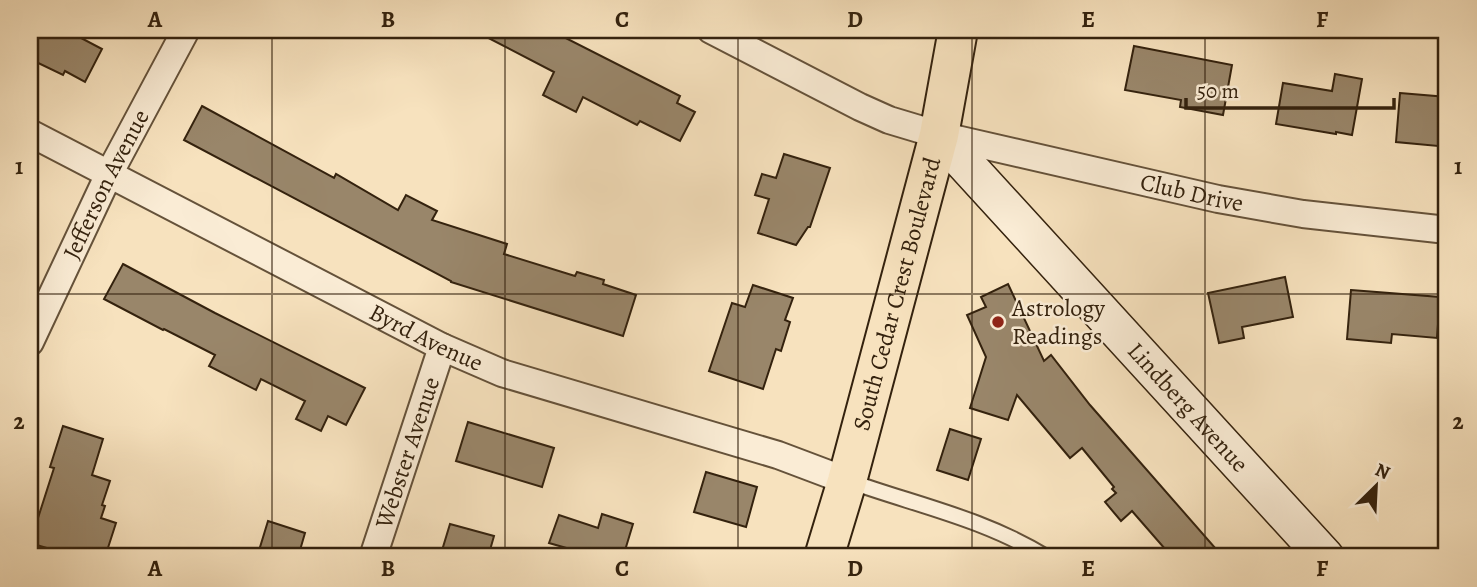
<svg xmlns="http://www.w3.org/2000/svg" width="1477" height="587" font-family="Alegreya,serif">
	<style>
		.building { fill: #99866a; stroke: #34220e; stroke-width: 2 }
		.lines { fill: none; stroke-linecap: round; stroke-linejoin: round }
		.lane-casing { stroke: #65523a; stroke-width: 18 }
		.street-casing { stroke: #65523a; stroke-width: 30 }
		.secondary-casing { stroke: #34220e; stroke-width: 40 }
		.primary-casing { stroke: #34220e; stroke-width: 42 }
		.lane { stroke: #faecd5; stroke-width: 14 }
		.street { stroke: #faecd5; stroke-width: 26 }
		.secondary { stroke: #faecd5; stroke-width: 37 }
		.primary { stroke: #f7e2be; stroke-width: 38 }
		.grid { fill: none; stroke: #34220e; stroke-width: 2; stroke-opacity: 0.55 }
		.poi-dot { fill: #8f2418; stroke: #faecd5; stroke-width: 2.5 }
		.labels { text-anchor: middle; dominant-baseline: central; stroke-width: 5; stroke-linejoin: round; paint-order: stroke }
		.street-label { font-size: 24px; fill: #34220e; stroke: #faecd5 }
		.poi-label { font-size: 24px; fill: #34220e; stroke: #faecd5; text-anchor: start }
		.neatline { fill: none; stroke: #34220e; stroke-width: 2.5 }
		.grid-label { font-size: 23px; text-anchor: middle; font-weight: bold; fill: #34220e }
	</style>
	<rect width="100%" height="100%" fill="#f7e2be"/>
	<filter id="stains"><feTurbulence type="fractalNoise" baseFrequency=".00286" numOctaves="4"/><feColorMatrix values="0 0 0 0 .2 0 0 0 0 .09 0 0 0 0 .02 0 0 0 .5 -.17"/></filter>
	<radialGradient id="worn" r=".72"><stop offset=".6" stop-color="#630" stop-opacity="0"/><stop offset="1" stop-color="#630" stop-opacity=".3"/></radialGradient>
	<!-- building -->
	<g class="building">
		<path d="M30 30H66L102 49 85 82 65 71 63 75 30 59Z"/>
		<path d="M473 30H550L680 96 677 103 695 112 680 141 640 121 637 125 583 97 576 112 543 95 554 72Z"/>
		<path d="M1134 46 1232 65 1223 115 1180 107 1181 100 1125 90Z"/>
		<path d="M1335 74 1362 79 1352 135 1336 132V134L1276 124 1283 83 1332 91Z"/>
		<path d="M1400 93 1447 97V139H1439L1438 146 1396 142Z"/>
		<path d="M202 106 334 178 336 174 398 210 406 195 437 211 432 220 507 244 504 254 575 276 577 272 604 280 603 284 636 295 623 336 451 282V281L184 140Z"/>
		<path d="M784 154 830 168 810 227H808L796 245 758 233 769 199 755 195 762 174 776 178Z"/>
		<path d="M123 264 215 313 365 388 346 425 328 416 321 431 296 419 305 401 261 379 256 390 209 366 215 355 164 329 163 330 104 299Z"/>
		<path d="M1285 277 1293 317 1242 327 1244 338 1219 343 1208 293Z"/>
		<path d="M1008 284 1044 361 1051 355 1090 405 1223 557H1172L1132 511 1121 521 1105 502 1116 493 1112 489 1114 487 1082 448 1070 458 1017 395 1008 420 970 408 986 357 967 315 986 307 981 297Z"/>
		<path d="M753 285 793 298 785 320 790 322 781 351 776 349 763 389 709 371 732 303 745 307Z"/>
		<path d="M1351 290 1440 297 1437 338 1392 334 1391 343 1347 339Z"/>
		<path d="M468 422 554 448 542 487 456 461Z"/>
		<path d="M63 426 103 439 92 475 110 481 102 505 105 506 101 518 116 523 105 557H77L30 543 54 468 50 467Z"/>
		<path d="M950 429 981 439 968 480 937 470Z"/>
		<path d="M706 472 757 487 746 527 694 512Z"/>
		<path d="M602 514 633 524 623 557H598L549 543 559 515 598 528Z"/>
		<path d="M268 521 305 533 298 557H257Z"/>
		<path d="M450 524 494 536 488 557H440Z"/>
	</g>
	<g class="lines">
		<defs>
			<path id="lane" d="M849 481C916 505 985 519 1046 557"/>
			<g id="street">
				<path id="s1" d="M711 30 860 107 889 120 939 135 1218 199 1303 214 1447 230"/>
				<path id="s2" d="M30 133 442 347 502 373 778 455 847 481"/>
				<path id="s3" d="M30 342 109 174 186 30"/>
				<path id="s4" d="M373 557 442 347"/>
			</g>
			<g id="secondary">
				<path id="s5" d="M939 135 1325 557"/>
			</g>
			<g id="primary">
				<path id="s6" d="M824 557 847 481 939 135 958 30"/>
			</g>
		</defs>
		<!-- lane casing -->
		<use href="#lane" class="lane-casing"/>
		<!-- street casing -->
		<use href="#street" class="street-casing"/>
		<!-- secondary casing -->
		<use href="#secondary" class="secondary-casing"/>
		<!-- primary casing -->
		<use href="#primary" class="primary-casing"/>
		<!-- lane -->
		<use href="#lane" class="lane"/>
		<!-- street -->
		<use href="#street" class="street"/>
		<!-- secondary -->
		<use href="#secondary" class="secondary"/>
		<!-- primary -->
		<use href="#primary" class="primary"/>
	</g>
	<!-- grid -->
	<path class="grid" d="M272 30V557M505 30V557M738 30V557M972 30V557M1205 30V557M30 294H1447"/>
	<!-- markers -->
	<circle class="poi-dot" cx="998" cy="322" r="7"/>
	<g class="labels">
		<!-- street labels -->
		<g class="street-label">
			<text stroke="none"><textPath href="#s3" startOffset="175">Jefferson Avenue</textPath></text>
			<text stroke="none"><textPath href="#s1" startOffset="511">Club Drive</textPath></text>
			<text stroke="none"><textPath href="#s6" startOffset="273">South Cedar Crest Boulevard</textPath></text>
			<text stroke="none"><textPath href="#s2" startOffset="446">Byrd Avenue</textPath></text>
			<text stroke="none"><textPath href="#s5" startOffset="369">Lindberg Avenue</textPath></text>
			<text stroke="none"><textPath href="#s4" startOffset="110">Webster Avenue</textPath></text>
		</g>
		<!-- poi labels -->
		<g class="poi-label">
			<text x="1012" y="308">Astrology<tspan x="1012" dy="28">Readings</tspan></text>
		</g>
	</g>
	<!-- margin -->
	<rect width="1477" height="587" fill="none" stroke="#f7e2be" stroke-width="77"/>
	<!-- north arrow -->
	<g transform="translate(1376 486) rotate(24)" stroke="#faecd5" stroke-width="5" paint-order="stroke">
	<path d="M0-5L12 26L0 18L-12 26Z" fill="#34220e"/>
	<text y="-10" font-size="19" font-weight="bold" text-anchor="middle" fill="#34220e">N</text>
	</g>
	<!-- scale -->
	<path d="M1186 98v10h208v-10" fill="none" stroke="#34220e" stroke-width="3.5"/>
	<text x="1197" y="98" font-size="21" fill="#34220e" stroke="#faecd5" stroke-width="5" paint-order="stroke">50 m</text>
	<rect x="38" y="38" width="1400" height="510" class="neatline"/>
	<g class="grid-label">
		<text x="155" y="27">A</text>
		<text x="388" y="27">B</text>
		<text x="622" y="27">C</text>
		<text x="855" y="27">D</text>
		<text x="1088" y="27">E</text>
		<text x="1322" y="27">F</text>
		<text x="19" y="174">1</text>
		<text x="1458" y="174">1</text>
		<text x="19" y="429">2</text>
		<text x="1458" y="429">2</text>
		<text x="155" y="576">A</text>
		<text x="388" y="576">B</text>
		<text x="622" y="576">C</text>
		<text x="855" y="576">D</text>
		<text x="1088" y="576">E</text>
		<text x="1322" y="576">F</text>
	</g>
	<rect width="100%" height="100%" filter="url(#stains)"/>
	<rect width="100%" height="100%" fill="url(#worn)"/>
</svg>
